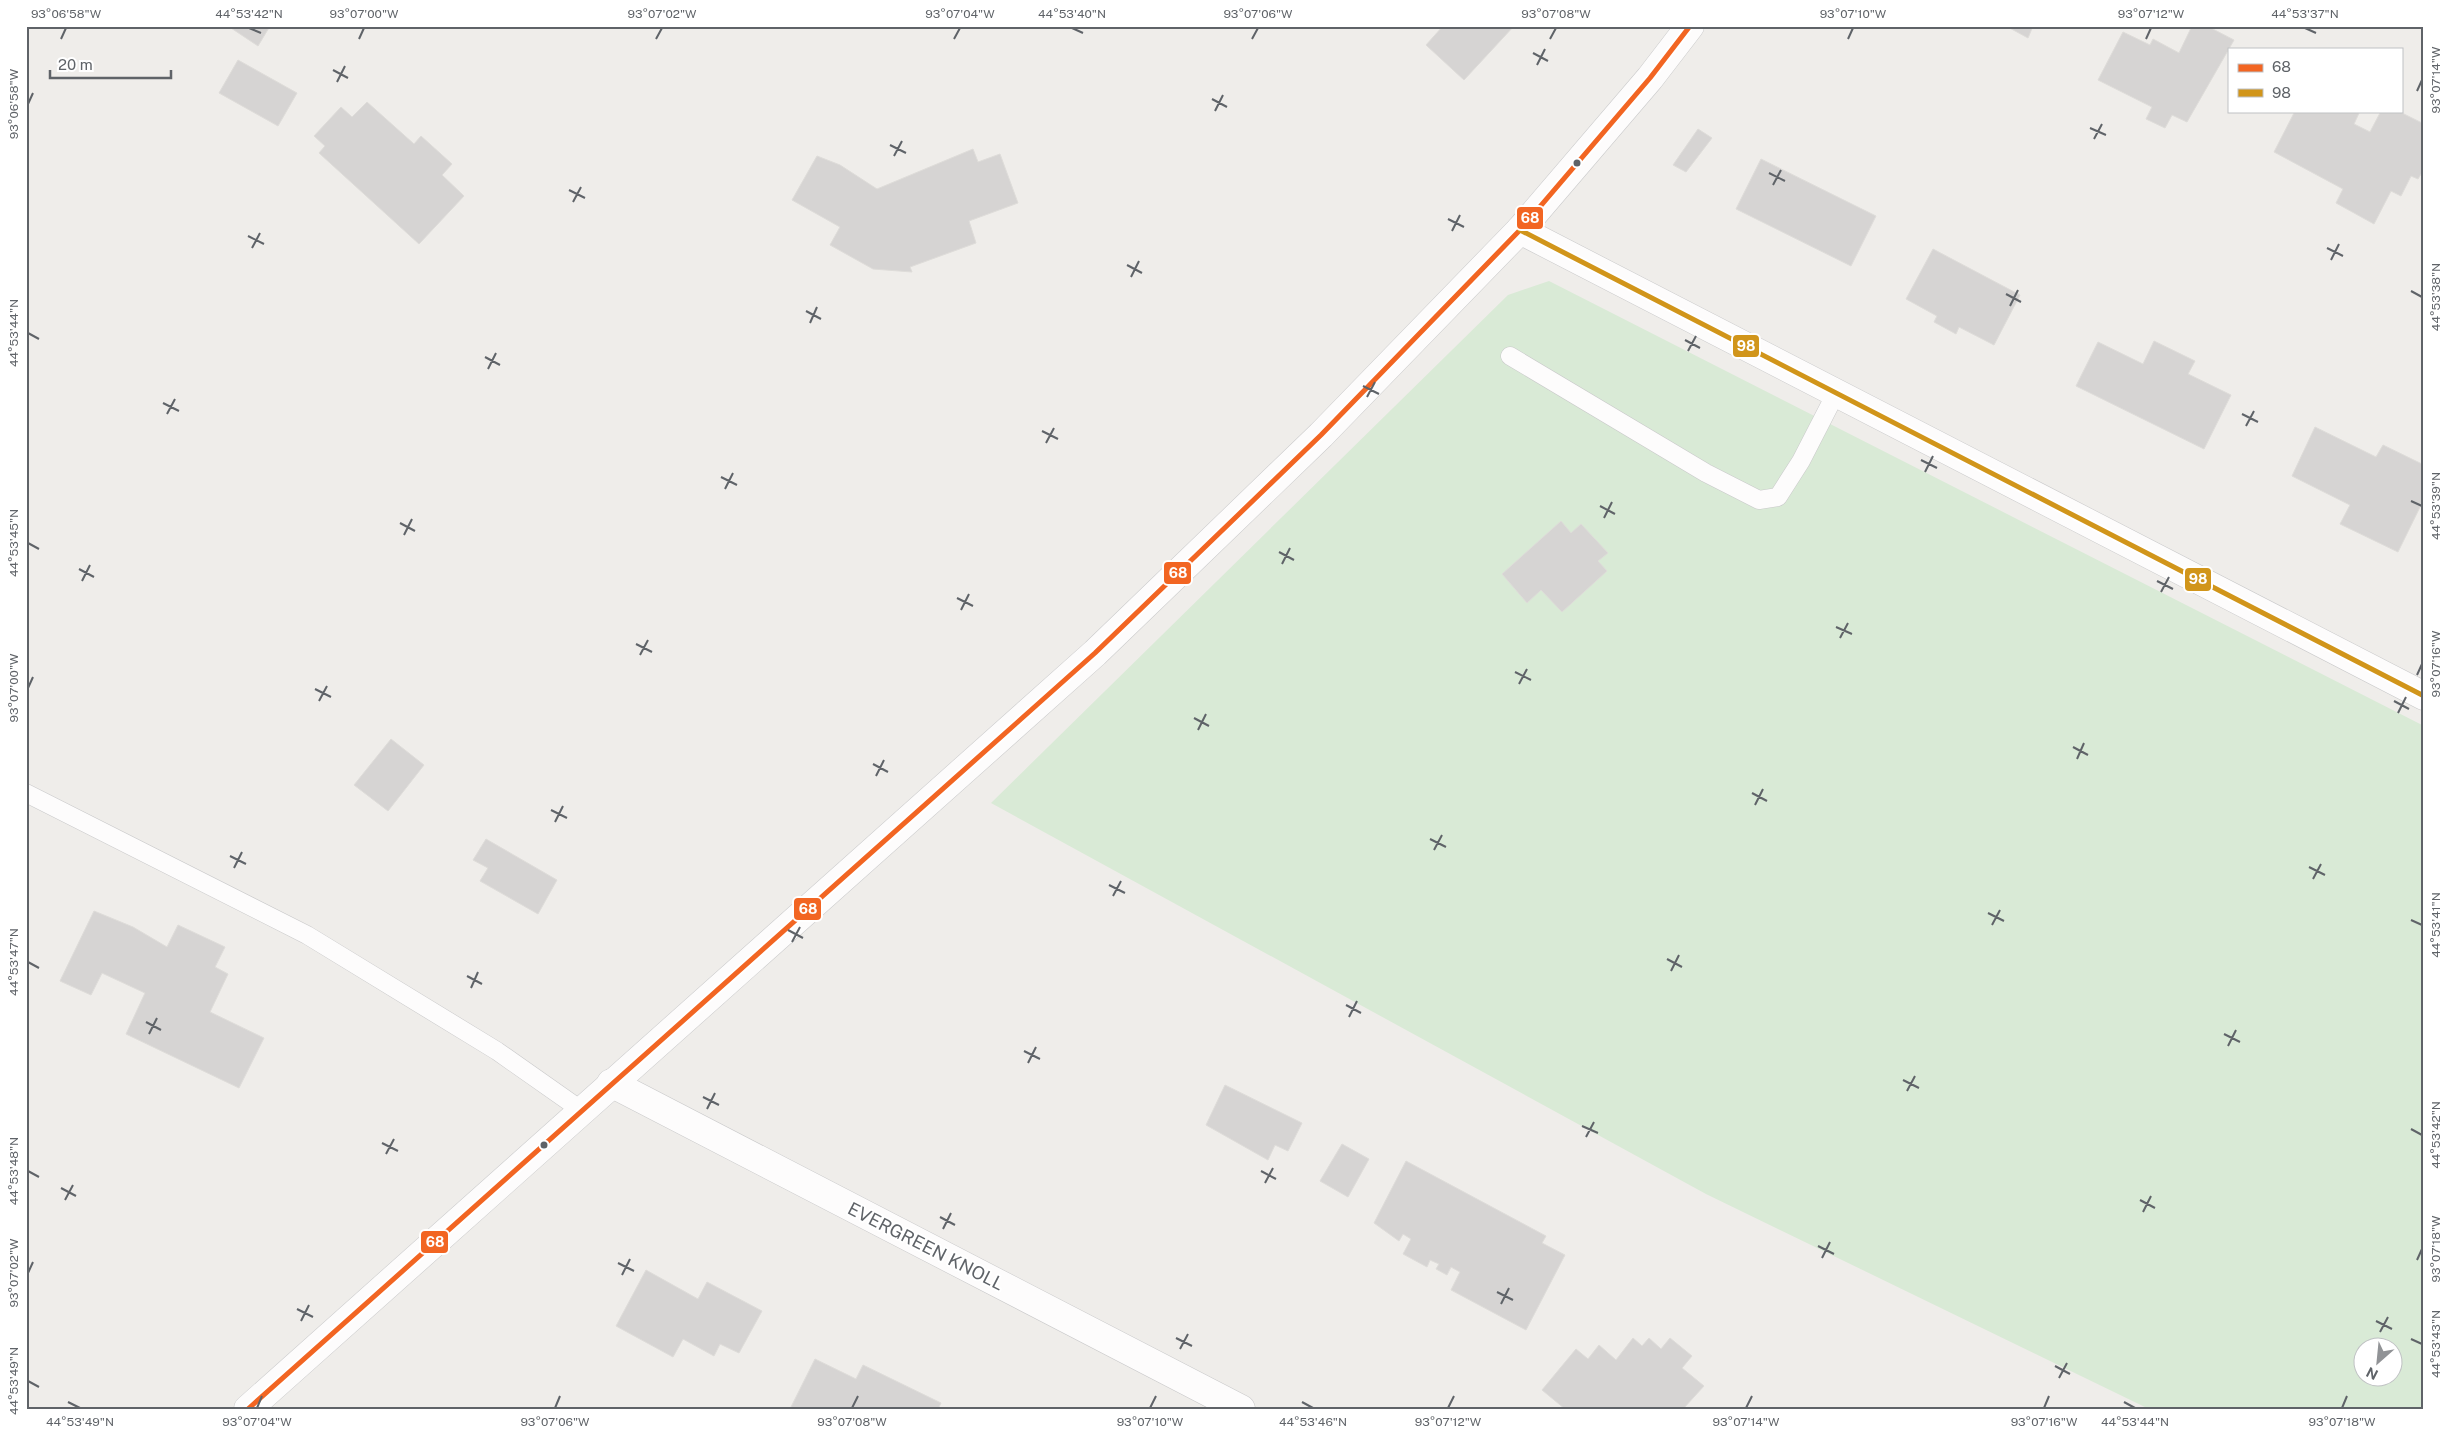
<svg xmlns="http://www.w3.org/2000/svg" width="2450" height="1435" font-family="'Public Sans',sans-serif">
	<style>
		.green { fill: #d9ead6; fill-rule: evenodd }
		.building { fill: #d6d4d3; stroke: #dedcd9 }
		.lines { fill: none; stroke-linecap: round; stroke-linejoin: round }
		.lane-casing { stroke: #c9c9ca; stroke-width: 19 }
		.street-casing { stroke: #c9c9ca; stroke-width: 29 }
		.secondary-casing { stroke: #cacacb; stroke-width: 29 }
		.lane { stroke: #fdfcfc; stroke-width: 18 }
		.street { stroke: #fdfcfc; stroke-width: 28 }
		.secondary { stroke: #fdfcfc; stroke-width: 28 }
		.bus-1-casing { stroke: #fff; stroke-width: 9 }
		.bus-2-casing { stroke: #fff; stroke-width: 9 }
		.bus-1 { stroke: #f26522; stroke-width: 5 }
		.bus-2 { stroke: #d1951a; stroke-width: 5 }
		.ticks { fill: none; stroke: #5f6368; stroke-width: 2 }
		.bus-dot { fill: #5f6368; stroke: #fff; stroke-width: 2 }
		.labels { text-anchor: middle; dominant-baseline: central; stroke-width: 4; stroke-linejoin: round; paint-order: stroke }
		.street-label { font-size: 18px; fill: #5f6368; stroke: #fff }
		.line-badge { stroke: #fff; stroke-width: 2 }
		.badge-label { font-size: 14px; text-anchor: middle; font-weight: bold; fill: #fff }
		.neatline { fill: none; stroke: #5f6368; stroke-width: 2 }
		.ticks-label { font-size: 12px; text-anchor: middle; fill: #5f6368 }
	</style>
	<rect width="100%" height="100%" fill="#efedea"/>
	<!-- green -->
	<path class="green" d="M1549 281 2424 726V1409H2149L1706 1194 991 803 1508 295ZM2362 1348H2392V1378H2362Z"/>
	<!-- building -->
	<g class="building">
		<path d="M228 26H270L258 46Z"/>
		<path d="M1443 26H1514L1464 80 1426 45Z"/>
		<path d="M2006 26H2033L2028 38Z"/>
		<path d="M2192 26H2207L2234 40 2187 122 2172 115 2165 128 2146 119 2152 107 2098 80 2123 32 2150 45 2153 39 2179 53Z"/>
		<path d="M238 60 297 93 278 126 219 93Z"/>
		<path d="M367 102 414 144 421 136 452 164 442 175 464 196 419 244 319 153 325 146 314 136 341 107 352 117Z"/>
		<path d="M2295 111H2360L2354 124 2370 132 2381 111H2398L2424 124V169L2418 179 2411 176 2401 196 2391 191 2374 224 2336 203 2343 189 2274 152Z"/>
		<path d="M1698 129 1712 138 1686 172 1673 165Z"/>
		<path d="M973 149 978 162 1000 154 1018 203 969 221 976 243 910 267 912 272 873 269 830 245 840 227 792 200 817 156 840 165 877 189Z"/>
		<path d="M1761 159 1876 216 1851 266 1736 209Z"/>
		<path d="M1933 249 2020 295 1994 345 1959 327 1956 334 1934 322 1937 316 1906 299Z"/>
		<path d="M2154 341 2195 361 2188 374 2231 395 2204 449 2076 386 2098 342 2143 364Z"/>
		<path d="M2315 427 2376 457 2383 445 2424 465V499L2398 552 2340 524 2350 505 2292 476Z"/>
		<path d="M1561 521 1571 533 1581 524 1608 553 1598 561 1607 571 1562 612 1541 590 1527 603 1502 574Z"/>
		<path d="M391 739 424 765 388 811 354 785Z"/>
		<path d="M486 839 557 880 538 914 480 881 488 868 473 860Z"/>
		<path d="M94 911 133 927 167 947 178 925 225 947 215 967 228 974 210 1012 264 1038 239 1088 126 1034 145 993 102 973 91 995 60 981Z"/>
		<path d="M1225 1085 1302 1123 1288 1151 1275 1145 1268 1160 1206 1125Z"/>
		<path d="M1342 1144 1369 1159 1348 1197 1320 1181Z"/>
		<path d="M1406 1161 1546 1236 1542 1243 1565 1255 1526 1330 1451 1290 1460 1272 1451 1267 1447 1275 1436 1269 1439 1264 1430 1260 1427 1267 1403 1254 1411 1239 1403 1234 1399 1241 1374 1223Z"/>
		<path d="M646 1270 698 1299 707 1282 762 1311 739 1353 720 1344 714 1356 683 1339 673 1357 616 1326Z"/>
		<path d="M1633 1338 1642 1346 1649 1338 1661 1349 1670 1338 1692 1356 1682 1368 1704 1386 1683 1409H1565L1542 1390 1576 1349 1588 1359 1599 1345 1616 1360Z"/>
		<path d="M815 1359 856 1379 863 1365 941 1403 938 1409H790Z"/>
	</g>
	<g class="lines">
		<defs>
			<g id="lane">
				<path d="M1510 356 1706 473 1759 500 1778 497 1801 461 1836 393"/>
				<path d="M26 793 307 935 497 1051 581 1110"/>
			</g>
			<g id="street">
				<path d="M1520 230 2424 696"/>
				<path d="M611 1083 1241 1409"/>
			</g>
			<path id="secondary" d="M248 1409 1095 653 1321 435 1520 230 1650 78 1690 26"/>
		</defs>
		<!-- lane casing -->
		<use href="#lane" class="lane-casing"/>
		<!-- street casing -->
		<use href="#street" class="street-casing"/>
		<!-- secondary casing -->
		<use href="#secondary" class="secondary-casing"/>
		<!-- lane -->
		<use href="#lane" class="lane"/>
		<!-- street -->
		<use href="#street" class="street"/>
		<!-- secondary -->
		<use href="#secondary" class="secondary"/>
		<defs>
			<path id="bus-1" d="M248 1409 1095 653 1321 435 1520 230 1650 78 1690 26"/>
			<path id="bus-2" d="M1520 230 2424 696"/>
		</defs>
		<!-- bus-1 casing -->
		<use href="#bus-1" class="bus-1-casing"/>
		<!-- bus-2 casing -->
		<use href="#bus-2" class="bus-2-casing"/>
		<!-- bus-1 -->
		<use href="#bus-1" class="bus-1"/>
		<!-- bus-2 -->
		<use href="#bus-2" class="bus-2"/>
	</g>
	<!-- ticks -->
	<path class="ticks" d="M249 28 261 33M1072 28 1083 33M2305 28 2316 33M61 39 66 28M359 39 364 28M656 39 662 28M954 39 960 28M1252 39 1258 28M1550 39 1556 28M1848 39 1853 28M2146 39 2151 28M1533 53 1548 61M1537 65 1545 49M333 70 348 78M337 82 345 66M2417 91 2422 80M1212 99 1227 107M28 104 33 93M1215 111 1223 95M2090 128 2106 135M2094 139 2102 124M890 145 906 153M894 156 902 141M1769 173 1785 181M1773 185 1781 170M569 190 585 198M573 202 581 187M1448 219 1464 227M1452 231 1460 215M248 236 264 244M252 248 260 233M2327 248 2343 256M2331 260 2339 244M1127 265 1142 273M1131 277 1139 261M2411 291 2422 297M2006 294 2021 302M2010 306 2018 290M806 311 821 319M810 323 817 307M28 333 39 339M1685 340 1700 348M1688 351 1696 336M485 357 500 365M488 369 496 353M1363 386 1379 394M1367 397 1375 382M163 403 179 411M167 414 175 399M2242 414 2258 422M2246 426 2254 411M1042 431 1058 439M1046 443 1054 428M1921 460 1937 468M1925 472 1933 456M721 477 737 485M725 489 733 473M2411 501 2422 506M1600 506 1615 514M1604 518 1612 502M400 523 415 531M404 535 412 519M28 543 39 549M1279 552 1294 560M1282 564 1290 548M79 569 94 577M82 581 90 565M2157 581 2173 589M2161 592 2169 577M957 598 973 606M961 610 969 594M1836 627 1852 634M1840 638 1848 623M636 644 652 652M640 655 648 640M1515 672 1531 680M2417 675 2422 664M1519 684 1527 669M28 688 33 677M315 689 331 697M319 701 327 686M2394 701 2409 709M2398 713 2406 697M1194 718 1209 726M1198 730 1206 714M2073 747 2088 755M2077 759 2084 743M873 764 888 772M876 776 884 760M1752 793 1767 801M1755 805 1763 789M551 810 567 818M555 822 563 806M1430 839 1446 847M1434 850 1442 835M230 856 246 864M2309 867 2325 875M234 868 242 852M2313 879 2321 864M1109 885 1125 893M1113 896 1121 881M1988 913 2004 921M2411 920 2422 925M1992 925 2000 910M788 930 803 938M792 942 800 927M1667 959 1682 967M28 962 39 968M1671 971 1679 955M467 976 482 984M471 988 478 972M1346 1005 1361 1013M1349 1017 1357 1001M146 1022 161 1030M149 1034 157 1018M2224 1034 2240 1042M2228 1046 2236 1030M1024 1051 1040 1059M1028 1063 1036 1047M1903 1080 1919 1088M1907 1091 1915 1076M703 1097 719 1105M707 1109 715 1093M1582 1126 1598 1133M2411 1129 2422 1135M1586 1137 1594 1122M382 1143 398 1151M386 1154 394 1139M28 1171 39 1177M1261 1171 1276 1179M1265 1183 1273 1168M61 1188 76 1196M65 1200 73 1185M2140 1200 2155 1208M2143 1212 2151 1196M940 1217 955 1225M943 1229 951 1213M1818 1246 1834 1254M1822 1258 1830 1242M2417 1260 2422 1249M618 1263 634 1271M28 1273 33 1262M622 1275 630 1259M1497 1292 1513 1300M1501 1304 1509 1288M297 1309 313 1317M301 1321 309 1305M2376 1321 2392 1329M2380 1332 2388 1317M1176 1338 1192 1346M2411 1339 2422 1344M1180 1349 1188 1334M2055 1366 2070 1374M2059 1378 2067 1363M28 1381 39 1387M68 1402 80 1408M1302 1402 1313 1408M2124 1402 2135 1408M257 1408 262 1396M555 1408 560 1396M852 1408 858 1396M1150 1408 1156 1396M1448 1408 1454 1396M1746 1408 1752 1396M2044 1408 2049 1396M2342 1408 2347 1396"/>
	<!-- markers -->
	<g class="bus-dot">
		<circle cx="1577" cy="163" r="4.5"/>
		<circle cx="544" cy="1145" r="4.5"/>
	</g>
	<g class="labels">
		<!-- street labels -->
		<g class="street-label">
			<text transform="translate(926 1246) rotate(27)">EVERGREEN KNOLL</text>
		</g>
	</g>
	<g class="line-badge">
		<rect x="1516" y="206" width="28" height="24" rx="5" fill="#f26522"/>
		<rect x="1732" y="334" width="28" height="24" rx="5" fill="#d1951a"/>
		<rect x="1163" y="561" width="29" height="24" rx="5" fill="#f26522"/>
		<rect x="2184" y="567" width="28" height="25" rx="5" fill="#d1951a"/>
		<rect x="793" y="897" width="29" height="24" rx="5" fill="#f26522"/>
		<rect x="420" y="1230" width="29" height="24" rx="5" fill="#f26522"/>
	</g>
	<g class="badge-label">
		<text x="1530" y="223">68</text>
		<text x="1746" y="351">98</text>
		<text x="1178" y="578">68</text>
		<text x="2198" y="584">98</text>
		<text x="808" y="914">68</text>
		<text x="435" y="1247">68</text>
	</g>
	<!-- border -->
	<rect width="2450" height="1435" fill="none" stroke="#ffffff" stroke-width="55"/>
	<!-- legend -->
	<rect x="2228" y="48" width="175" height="65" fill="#ffffff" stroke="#bfc1c3"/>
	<rect x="2238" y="64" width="25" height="8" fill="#f26522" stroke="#bfc1c3"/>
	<text x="2272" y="72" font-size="15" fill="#5f6368">68</text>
	<rect x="2238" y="89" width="25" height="8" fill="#d1951a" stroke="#bfc1c3"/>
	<text x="2272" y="98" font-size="15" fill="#5f6368">98</text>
	<!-- north arrow -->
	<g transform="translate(2378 1362) rotate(207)"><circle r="24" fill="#ffffff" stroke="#bfc1c3"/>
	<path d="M0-4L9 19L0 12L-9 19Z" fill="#919396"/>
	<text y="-8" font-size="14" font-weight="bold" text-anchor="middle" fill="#5f6368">N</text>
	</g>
	<!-- scale -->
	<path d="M50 70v8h121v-8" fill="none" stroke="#5f6368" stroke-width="2.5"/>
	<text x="58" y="70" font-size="15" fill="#5f6368" stroke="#ffffff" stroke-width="4" paint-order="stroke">20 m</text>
	<rect x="28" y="28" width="2394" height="1380" class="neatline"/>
	<g class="ticks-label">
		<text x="66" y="18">93°06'58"W</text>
		<text x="249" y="18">44°53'42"N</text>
		<text x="364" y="18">93°07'00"W</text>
		<text x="662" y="18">93°07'02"W</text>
		<text x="960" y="18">93°07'04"W</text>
		<text x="1072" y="18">44°53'40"N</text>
		<text x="1258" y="18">93°07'06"W</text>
		<text x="1556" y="18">93°07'08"W</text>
		<text x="1853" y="18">93°07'10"W</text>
		<text x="2151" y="18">93°07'12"W</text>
		<text x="2305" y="18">44°53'37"N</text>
		<text transform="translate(2436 80) rotate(-90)" y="4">93°07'14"W</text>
		<text transform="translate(14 104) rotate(-90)" y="4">93°06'58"W</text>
		<text transform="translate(2436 297) rotate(-90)" y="4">44°53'38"N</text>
		<text transform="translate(14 333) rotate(-90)" y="4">44°53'44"N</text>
		<text transform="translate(2436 506) rotate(-90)" y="4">44°53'39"N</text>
		<text transform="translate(14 543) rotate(-90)" y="4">44°53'45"N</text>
		<text transform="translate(2436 664) rotate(-90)" y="4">93°07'16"W</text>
		<text transform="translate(14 688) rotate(-90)" y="4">93°07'00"W</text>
		<text transform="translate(2436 925) rotate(-90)" y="4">44°53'41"N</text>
		<text transform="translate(14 962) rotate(-90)" y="4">44°53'47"N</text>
		<text transform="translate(2436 1135) rotate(-90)" y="4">44°53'42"N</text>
		<text transform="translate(14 1171) rotate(-90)" y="4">44°53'48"N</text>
		<text transform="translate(2436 1249) rotate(-90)" y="4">93°07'18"W</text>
		<text transform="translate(14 1273) rotate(-90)" y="4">93°07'02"W</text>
		<text transform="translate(2436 1344) rotate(-90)" y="4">44°53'43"N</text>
		<text transform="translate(14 1381) rotate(-90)" y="4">44°53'49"N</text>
		<text x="80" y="1426">44°53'49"N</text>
		<text x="257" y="1426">93°07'04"W</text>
		<text x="555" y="1426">93°07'06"W</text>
		<text x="852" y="1426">93°07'08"W</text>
		<text x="1150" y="1426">93°07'10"W</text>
		<text x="1313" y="1426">44°53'46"N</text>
		<text x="1448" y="1426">93°07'12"W</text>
		<text x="1746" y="1426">93°07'14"W</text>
		<text x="2044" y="1426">93°07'16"W</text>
		<text x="2135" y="1426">44°53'44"N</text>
		<text x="2342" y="1426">93°07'18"W</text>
	</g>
</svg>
